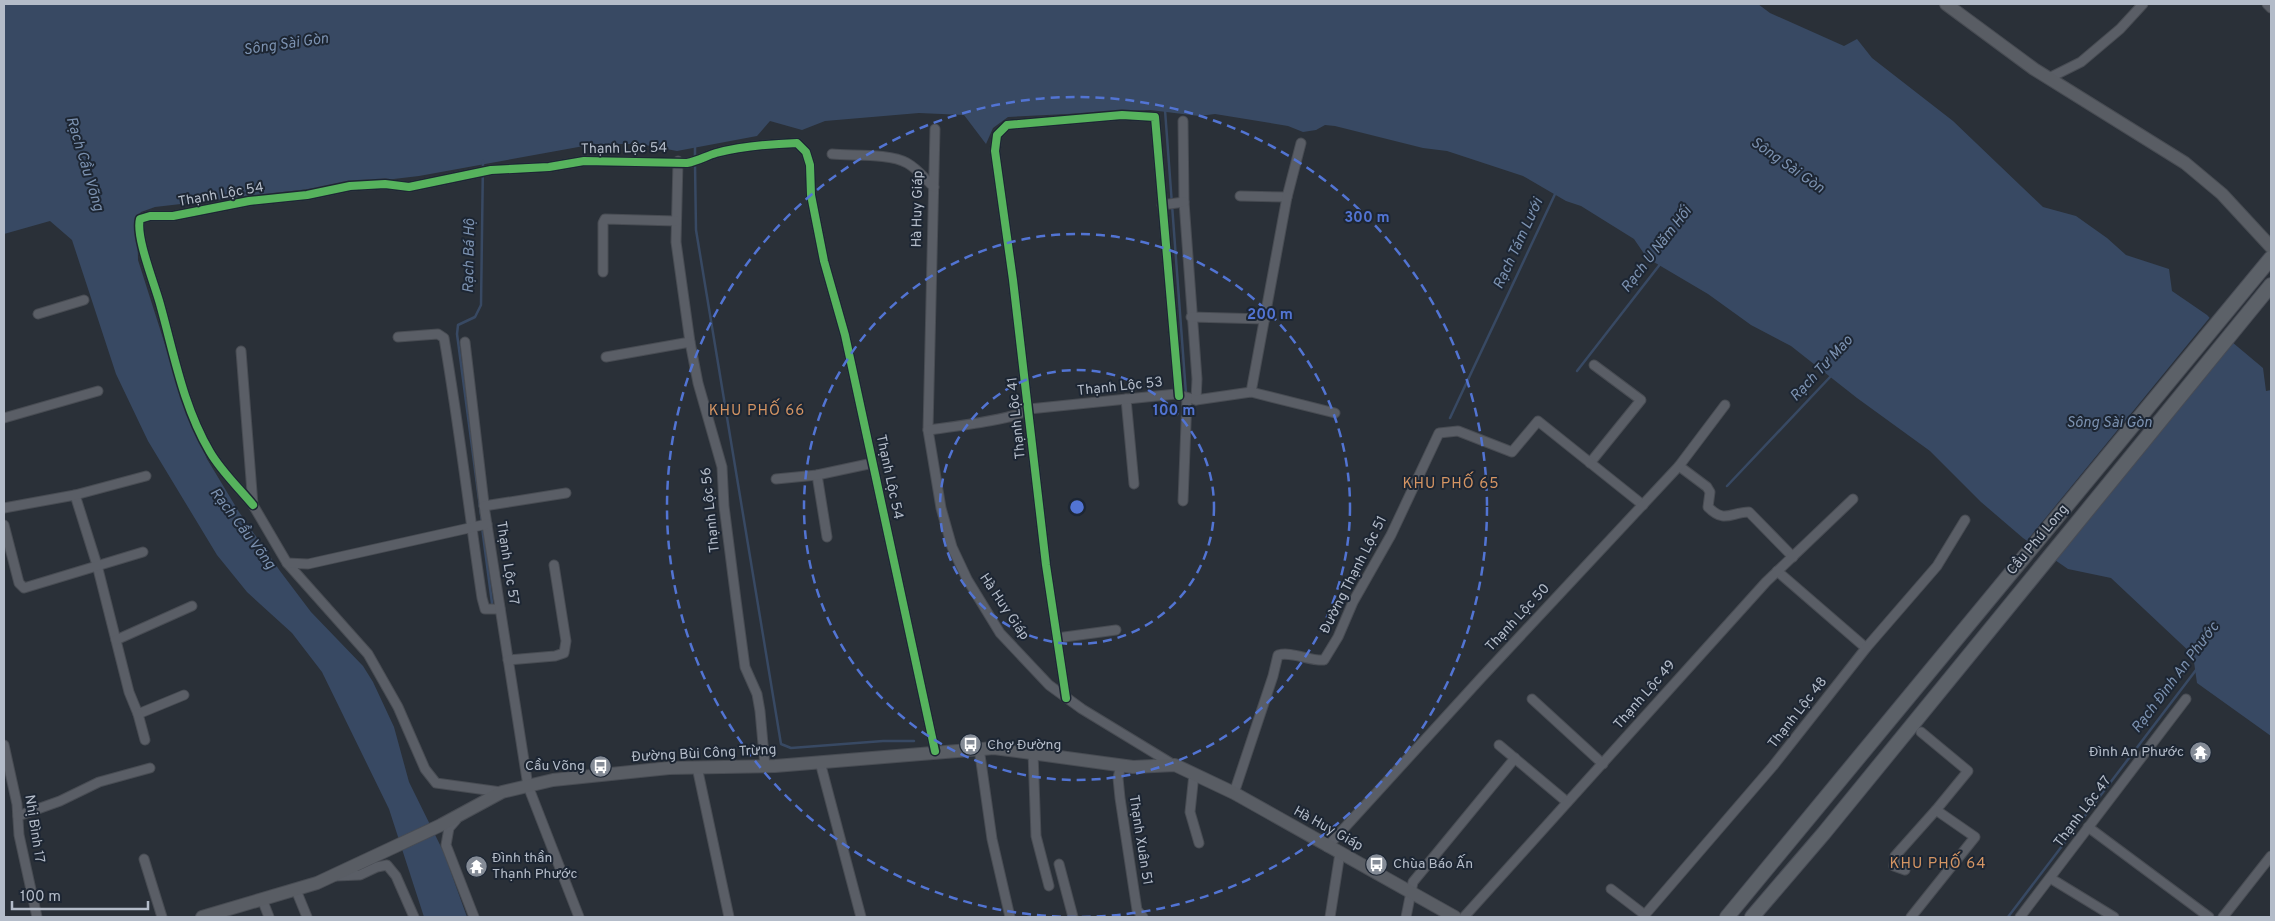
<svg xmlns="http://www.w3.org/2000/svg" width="2275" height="921" font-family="Overpass,sans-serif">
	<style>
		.water { fill: #384963 }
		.pier { fill: #2a3038 }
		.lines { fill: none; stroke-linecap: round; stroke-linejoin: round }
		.stream { stroke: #384963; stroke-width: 2.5 }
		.street-casing { stroke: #484c53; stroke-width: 11 }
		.secondary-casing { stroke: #484c53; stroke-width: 14 }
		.primary-casing { stroke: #484c55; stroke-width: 16 }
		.street { stroke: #5a5e66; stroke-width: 9 }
		.secondary { stroke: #595d64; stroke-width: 12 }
		.primary { stroke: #5c6168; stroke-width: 14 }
		.cycleway-casing { stroke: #1d2633; stroke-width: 11 }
		.cycleway { stroke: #56b35d; stroke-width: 8 }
		.ring { fill: none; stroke: #5274d3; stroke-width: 2.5; stroke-dasharray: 9 6 }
		.labels { text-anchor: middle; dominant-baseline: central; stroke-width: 4; stroke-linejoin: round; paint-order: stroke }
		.street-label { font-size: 14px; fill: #b4bcc9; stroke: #1d2633 }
		.poi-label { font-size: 14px; fill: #b4bcc9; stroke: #1d2633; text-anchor: start }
		.water-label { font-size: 15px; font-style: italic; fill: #7c92b1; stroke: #1d2633 }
		.neighbourhood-label { font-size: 15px; letter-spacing: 1px; fill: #d59563; stroke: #1d2633 }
		.centre { fill: #5274d3; stroke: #1d2633; stroke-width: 2.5 }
		.ring-label { font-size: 15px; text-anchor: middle; font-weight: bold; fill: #5274d3; stroke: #1d2633; stroke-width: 4; stroke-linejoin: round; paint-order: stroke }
	</style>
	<rect width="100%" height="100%" fill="#2a3038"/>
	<!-- water -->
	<path class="water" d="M4 4H1758L1770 13 1844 46 1857 39 1872 58 1953 121 2043 207 2076 216 2107 238 2126 255 2169 269 2172 291 2207 315 2232 342 2263 368 2266 391 2271 390V736L2197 683 2193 655 2111 578 2068 569 2023 538 1981 502 1930 451 1857 398 1791 346 1751 325 1708 294 1647 258 1634 239 1581 206 1566 201 1523 176 1447 151 1423 148 1335 126 1325 125 1316 130 1303 132 1288 126 1215 114 1199 116 1150 110 1008 117 993 128 986 144 964 115 919 113 825 121 802 130 770 121 757 136 677 151 640 144H595L419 176 155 207 141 212 137 217 138 260 182 398 207 459 239 512 280 571 311 612 363 666 373 682 394 727 409 782 444 853 467 917H424L389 809 322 672 292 633 247 592 217 555 148 441 116 374 72 240 50 221 4 234Z"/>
	<!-- pier -->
	<path class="pier" d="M2211 316 2234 341 2053 562 2025 543Z"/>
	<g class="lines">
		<!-- stream -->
		<g class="stream">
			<path d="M1165 110 1186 394"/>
			<path d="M695 146V158"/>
			<path d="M695 164 696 230 781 744 791 748 883 741H914"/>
			<path d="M1577 371 1661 263"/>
			<path d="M1450 418 1556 192"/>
			<path d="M1727 486 1831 376"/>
			<path d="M482 522 457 334 458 325 475 317 481 305 483 161"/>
			<path d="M482 527 492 603"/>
			<path d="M2008 917 2196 670"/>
		</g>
		<defs>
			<g id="street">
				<path d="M2267 4 2271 8"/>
				<path d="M2049 78 2081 62 2120 29 2143 4"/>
				<path d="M1183 121 1184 202 1197 379 1196 400"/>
				<path d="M935 129 928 430 941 508 952 547 967 579 1000 633 1049 685 1082 709 1174 765"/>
				<path d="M832 154C852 156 890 153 907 163 918 169 925 179 934 187"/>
				<path d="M678 161 676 242 690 342 698 383 722 467 724 506 736 600 745 667 757 694 760 711 765 766"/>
				<path d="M1240 196 1287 197 1301 143"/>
				<path d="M1162 205 1184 202"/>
				<path d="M603 272V223L605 219 676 221"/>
				<path d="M38 314 84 300"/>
				<path d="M1191 317 1265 319"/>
				<path d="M398 337 438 334 444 338C459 425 469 512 482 598L485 609H500"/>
				<path d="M465 342 485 512 528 786 579 917"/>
				<path d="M241 351 253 505 287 563 368 654 398 707 425 769 436 783 501 792"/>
				<path d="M606 357 690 342"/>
				<path d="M1251 392 1287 197"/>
				<path d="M1126 399 1134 484"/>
				<path d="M4 418 98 391"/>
				<path d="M928 430C949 427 1015 420 1029 409L1176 394 1196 400 1251 392 1335 413"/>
				<path d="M1590 463 1641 400 1594 365"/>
				<path d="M1679 466 1707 487 1710 492 1708 507C1725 524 1731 512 1749 512L1793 557"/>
				<path d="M817 475 827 537"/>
				<path d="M776 479 817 475 873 463"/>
				<path d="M75 495 97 565 129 692 138 714 184 695"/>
				<path d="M1183 501 1187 398"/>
				<path d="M253 505C239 488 221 471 210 452 183 406 174 354 160 304 155 285 135 236 140 219L150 216H173L249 201 307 195 350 186 385 184 409 187 491 170 549 167 584 161 687 163C698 161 706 156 716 153 743 146 769 144 797 143L806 152 810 165 811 195 824 261 845 335 935 751"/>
				<path d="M484 506 566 493"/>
				<path d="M4 508 75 495 146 476"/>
				<path d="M4 525 19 583 24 588 143 552"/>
				<path d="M287 563 308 564 487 524"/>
				<path d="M1777 571 1866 648"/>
				<path d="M1057 638 1116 630"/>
				<path d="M116 640 192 606"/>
				<path d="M508 660 555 656 564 653 566 641 554 565"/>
				<path d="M1066 698 1046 565 1013 280 995 151 997 135 1007 125 1122 115 1155 117 1179 396"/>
				<path d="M1532 699 1603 764"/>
				<path d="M138 714 145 740"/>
				<path d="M1921 732 1968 771 1936 810"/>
				<path d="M4 745 17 804 19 835 37 917"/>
				<path d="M1499 745 1567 802"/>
				<path d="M979 748 992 839 1010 917"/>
				<path d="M1033 752 1036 836 1049 886"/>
				<path d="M820 762 861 917"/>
				<path d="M1121 765 1118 778 1120 798 1137 910 1143 917"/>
				<path d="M697 767 729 917"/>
				<path d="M1194 774 1190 812 1199 843"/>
				<path d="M1234 793 1273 676 1278 655C1292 651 1309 661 1324 660L1338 637 1353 602 1391 535 1439 433 1458 431 1512 452 1538 421 1643 505"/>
				<path d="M18 816 60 801 99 782 150 768"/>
				<path d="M456 820 449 828 446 845 474 917"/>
				<path d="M2088 827 2209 917"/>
				<path d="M1327 847 1482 677 1679 466 1725 405"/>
				<path d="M144 859 162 917"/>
				<path d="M1059 864 1073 917"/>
				<path d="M1905 870 1894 866 1895 856 1936 810 1975 837 1911 917"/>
				<path d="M336 876 360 875 377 867 387 865 396 876 414 917"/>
				<path d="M2050 878 2114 917"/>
				<path d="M1611 889 1645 915"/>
				<path d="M296 890 307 917"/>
				<path d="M262 899 269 917"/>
				<path d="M1330 917 1340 853"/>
				<path d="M1406 917 1413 882 1515 758"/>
				<path d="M1464 917 1766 582 1853 499"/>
				<path d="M1643 917 1773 766 1866 648 1937 566 1965 520"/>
				<path d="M2020 917 2186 699"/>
				<path d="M2223 917 2271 856"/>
			</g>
			<g id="secondary">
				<path d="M1946 4 2034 69 2185 163 2222 194 2271 247"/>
				<path d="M202 917 317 883 441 825 502 792 553 780 669 768 775 766 994 748 1133 767 1175 765 1234 793 1455 917"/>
			</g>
			<g id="primary">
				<path d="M1727 917 2271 258"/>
				<path d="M1752 917 1824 833 2271 285"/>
			</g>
		</defs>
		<!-- street casing -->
		<use href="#street" class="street-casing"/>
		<!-- secondary casing -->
		<use href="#secondary" class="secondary-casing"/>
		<!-- primary casing -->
		<use href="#primary" class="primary-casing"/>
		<!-- street -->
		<use href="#street" class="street"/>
		<!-- secondary -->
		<use href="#secondary" class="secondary"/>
		<!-- primary -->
		<use href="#primary" class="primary"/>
		<defs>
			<g id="cycleway">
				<path d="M253 505C239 488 221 471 210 452 183 406 174 354 160 304 155 285 135 236 140 219L150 216H173L249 201 307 195 350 186 385 184 409 187 491 170 549 167 584 161 687 163C698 161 706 156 716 153 743 146 769 144 797 143L806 152 810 165 811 195 824 261 845 335 935 751"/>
				<path d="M1066 698 1046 565 1013 280 995 151 997 135 1007 125 1122 115 1155 117 1179 396"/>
			</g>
		</defs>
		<!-- cycleway casing -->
		<use href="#cycleway" class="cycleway-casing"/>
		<!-- cycleway -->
		<use href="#cycleway" class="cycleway"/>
	</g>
	<!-- distance rings -->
	<g class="ring">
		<circle cx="1077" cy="507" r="137"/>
		<circle cx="1077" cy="507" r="273"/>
		<circle cx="1077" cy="507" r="410"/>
	</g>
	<!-- icons -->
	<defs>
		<symbol id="bus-disc" viewBox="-11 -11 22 22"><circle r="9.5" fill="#848b96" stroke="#1d2633"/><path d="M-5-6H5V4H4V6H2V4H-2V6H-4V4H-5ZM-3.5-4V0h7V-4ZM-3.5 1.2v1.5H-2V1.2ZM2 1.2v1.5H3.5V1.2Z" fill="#fff"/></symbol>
		<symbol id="temple-disc" viewBox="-11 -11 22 22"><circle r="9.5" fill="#848b96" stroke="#1d2633"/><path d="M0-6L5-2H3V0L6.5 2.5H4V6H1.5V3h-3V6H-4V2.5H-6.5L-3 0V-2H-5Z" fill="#fff"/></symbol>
	</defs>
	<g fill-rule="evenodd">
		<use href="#bus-disc" x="958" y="732" width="25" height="25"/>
		<use href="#temple-disc" x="2188" y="740" width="25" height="25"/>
		<use href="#bus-disc" x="588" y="754" width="25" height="25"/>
		<use href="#bus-disc" x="1364" y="852" width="25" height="25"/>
		<use href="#temple-disc" x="464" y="854" width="25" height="25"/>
	</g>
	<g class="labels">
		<!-- street labels -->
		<g class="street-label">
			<text transform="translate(624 149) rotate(-1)">Thạnh Lộc 54</text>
			<text transform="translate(221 195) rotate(-10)">Thạnh Lộc 54</text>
			<text transform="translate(918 209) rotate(-89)">Hà Huy Giáp</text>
			<text transform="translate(1120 387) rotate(-6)">Thạnh Lộc 53</text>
			<text transform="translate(1017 418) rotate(-96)">Thạnh Lộc 41</text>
			<text transform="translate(889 477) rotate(78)">Thạnh Lộc 54</text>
			<text transform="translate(711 510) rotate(-96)">Thạnh Lộc 56</text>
			<text transform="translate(2038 540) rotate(-50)">Cầu Phú Long</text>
			<text transform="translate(507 563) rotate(81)">Thạnh Lộc 57</text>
			<text transform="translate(1354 575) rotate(-63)">Đường Thạnh Lộc 51</text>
			<text transform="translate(1004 607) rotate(56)">Hà Huy Giáp</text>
			<text transform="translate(1518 618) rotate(-47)">Thạnh Lộc 50</text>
			<text transform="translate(1645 695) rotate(-49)">Thạnh Lộc 49</text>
			<text transform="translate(1798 713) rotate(-52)">Thạnh Lộc 48</text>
			<text transform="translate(704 754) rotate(-3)">Đường Bùi Công Trừng</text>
			<text transform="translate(2083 812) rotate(-53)">Thạnh Lộc 47</text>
			<text transform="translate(34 829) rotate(81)">Nhị Bình 17</text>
			<text transform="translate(1328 829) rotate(29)">Hà Huy Giáp</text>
			<text transform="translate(1140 840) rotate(81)">Thạnh Xuân 51</text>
		</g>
		<!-- poi labels -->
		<g class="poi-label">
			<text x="987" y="745">Chợ Đường</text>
			<text x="2184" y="752" text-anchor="end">Đình An Phước</text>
			<text x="585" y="766" text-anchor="end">Cầu Võng</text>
			<text x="492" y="858">Đình thần<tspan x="492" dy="16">Thạnh Phước</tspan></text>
			<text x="1393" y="864">Chùa Báo Ấn</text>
		</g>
		<!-- water labels -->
		<g class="water-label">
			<text transform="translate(286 45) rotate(-8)">Sông Sài Gòn</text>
			<text transform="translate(84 164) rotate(73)">Rạch Cầu Võng</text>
			<text transform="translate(1787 166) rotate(35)">Sông Sài Gòn</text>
			<text transform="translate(1519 244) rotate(-65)">Rạch Tám Lưới</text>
			<text transform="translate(1657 250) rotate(-52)">Rạch U Năm Hối</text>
			<text transform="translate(470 256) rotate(-89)">Rạch Bá Hộ</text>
			<text transform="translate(1822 369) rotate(-47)">Rạch Tư Mao</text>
			<text x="2109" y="423">Sông Sài Gòn</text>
			<text transform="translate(242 529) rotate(53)">Rạch Cầu Võng</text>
			<text transform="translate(2176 678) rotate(-53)">Rạch Đình An Phước</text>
		</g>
		<!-- neighbourhood labels -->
		<g class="neighbourhood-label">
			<text x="757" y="411">KHU PHỐ 66</text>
			<text x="1451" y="484">KHU PHỐ 65</text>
			<text x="1938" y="864">KHU PHỐ 64</text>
		</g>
	</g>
	<circle cx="1077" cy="507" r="8" class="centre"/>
	<g class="ring-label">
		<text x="1367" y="222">300 m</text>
		<text x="1270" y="319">200 m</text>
		<text x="1174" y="415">100 m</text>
	</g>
	<!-- border -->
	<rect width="2275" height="921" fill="none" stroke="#b4bcc9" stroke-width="10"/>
	<!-- scale -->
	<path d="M12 901v8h136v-8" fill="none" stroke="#b4bcc9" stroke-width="2.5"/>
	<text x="20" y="901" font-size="15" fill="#b4bcc9" stroke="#1d2633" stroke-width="4" paint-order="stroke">100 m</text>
</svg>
